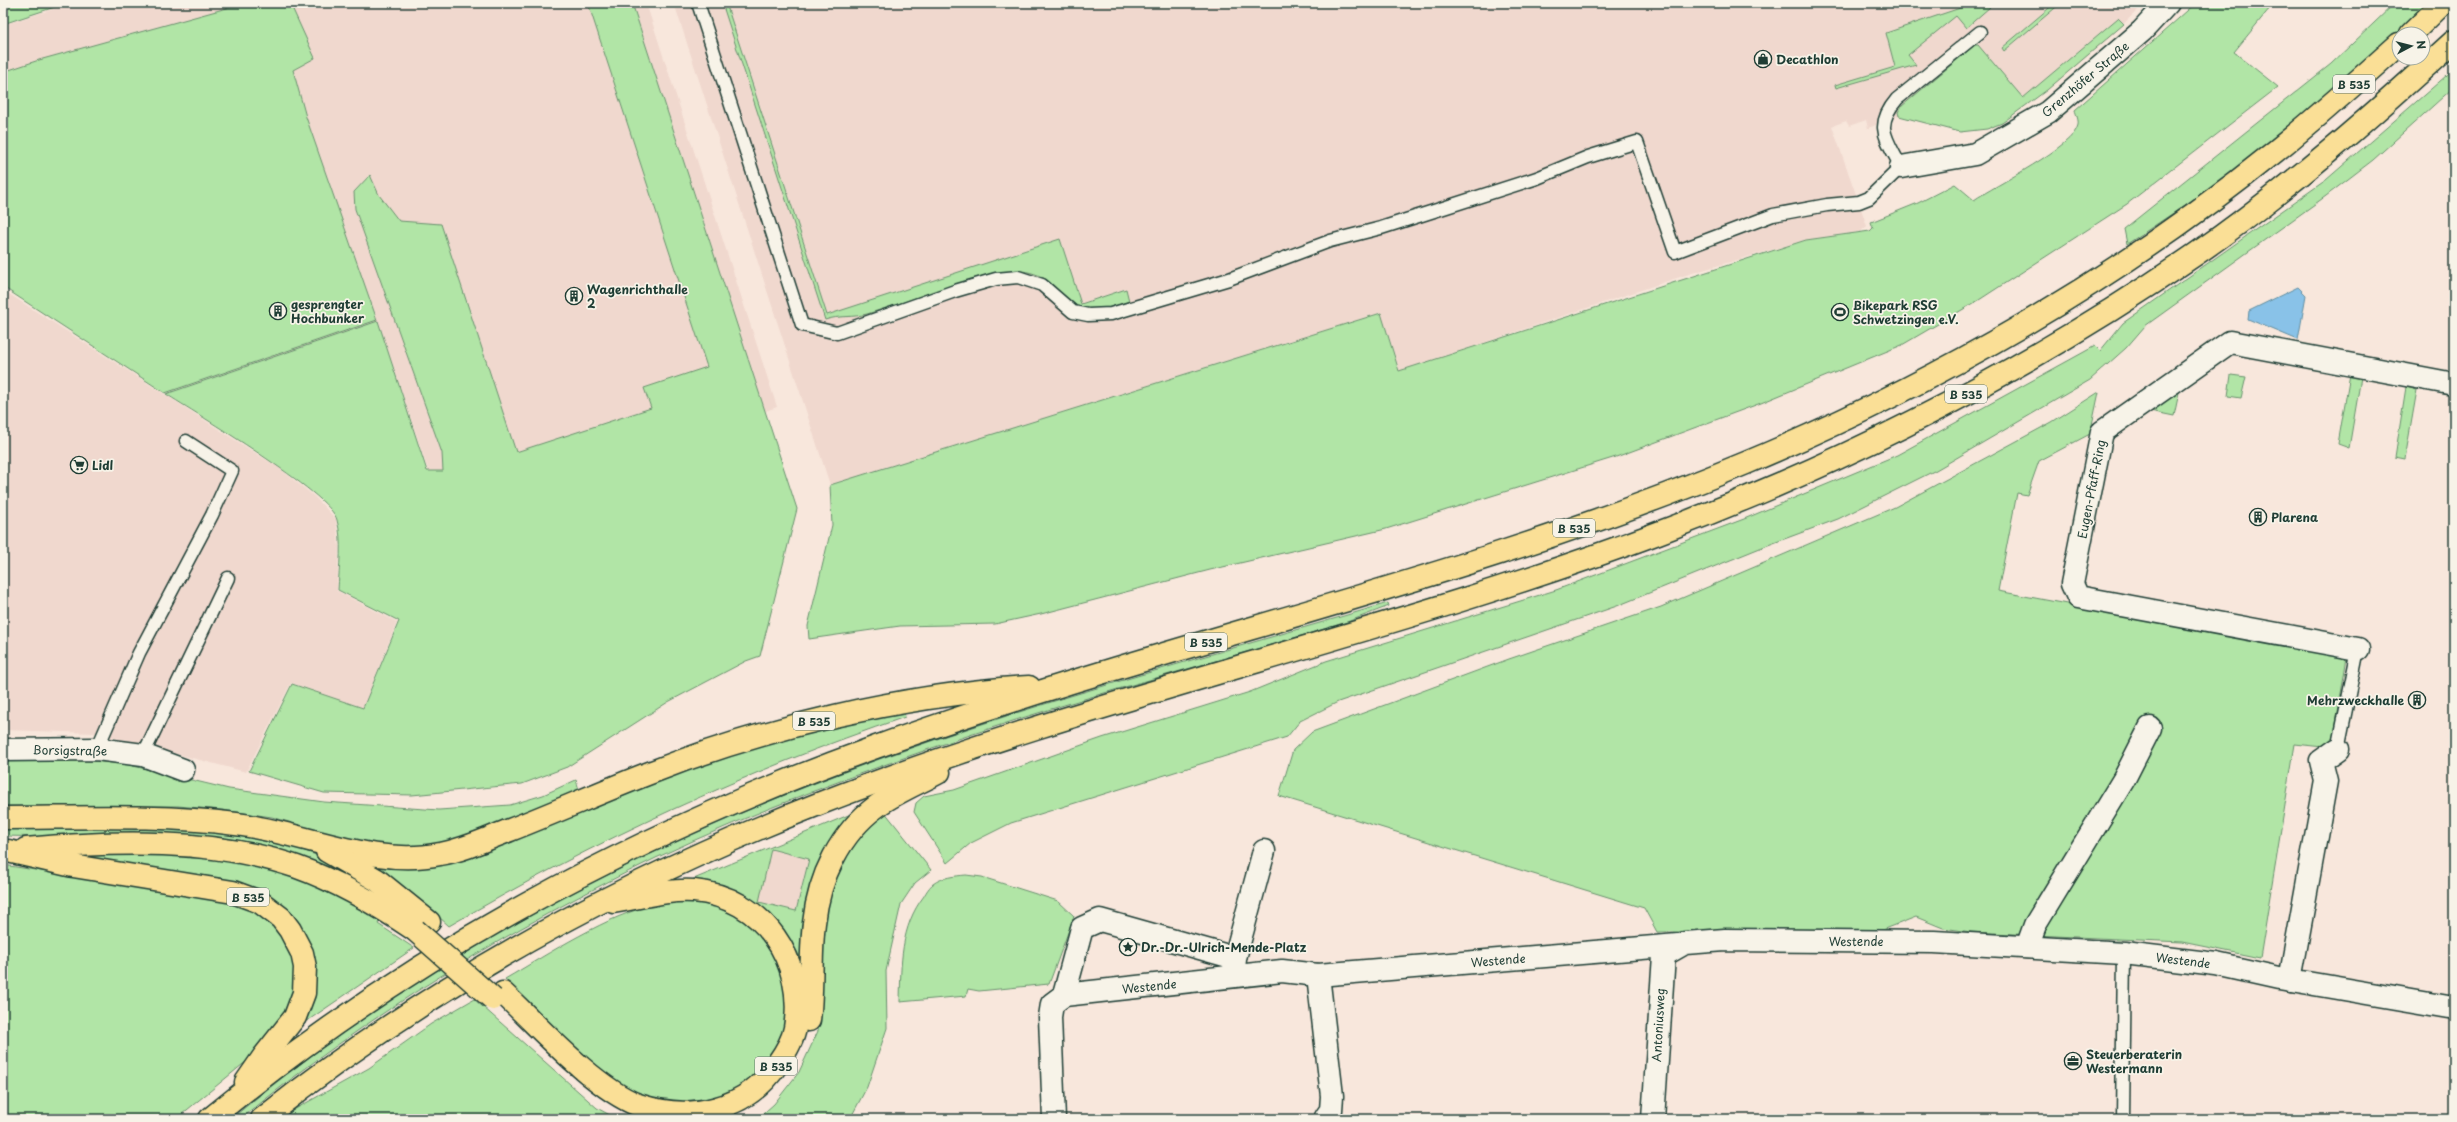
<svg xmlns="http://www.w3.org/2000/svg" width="2457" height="1122" font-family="'Playpen Sans',sans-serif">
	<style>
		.built { fill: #f0d8ce }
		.green { fill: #b1e5a6; stroke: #68916d; fill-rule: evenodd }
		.water { fill: #89c2e8; stroke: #5f8da0 }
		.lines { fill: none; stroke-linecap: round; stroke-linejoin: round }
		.service-casing { stroke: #1f3d34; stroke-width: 15 }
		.minor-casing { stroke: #1f3d34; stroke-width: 25 }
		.trunk-casing { stroke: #1f3d34; stroke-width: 25 }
		.service { stroke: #f7f3e8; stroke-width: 12 }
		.minor { stroke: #f7f3e8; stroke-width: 22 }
		.trunk { stroke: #fadf96; stroke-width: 22 }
		.trunk-bridge-casing { stroke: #1f3d34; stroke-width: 25; stroke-linecap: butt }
		.trunk-bridge { stroke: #fadf96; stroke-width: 22 }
		.labels { text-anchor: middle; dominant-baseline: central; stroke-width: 3.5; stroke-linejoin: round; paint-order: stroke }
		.shield { fill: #f7f3e8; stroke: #60746a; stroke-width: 1 }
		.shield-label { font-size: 11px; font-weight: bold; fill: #1f3d34 }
		.poi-label { font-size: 12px; font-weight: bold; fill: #1f3d34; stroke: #f7f3e8; text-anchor: start }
		.street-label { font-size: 12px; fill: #1f3d34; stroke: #f7f3e8 }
	</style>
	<rect width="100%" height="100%" fill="#f8e7dc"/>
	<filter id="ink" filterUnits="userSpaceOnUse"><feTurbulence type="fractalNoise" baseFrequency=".025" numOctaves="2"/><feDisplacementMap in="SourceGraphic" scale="8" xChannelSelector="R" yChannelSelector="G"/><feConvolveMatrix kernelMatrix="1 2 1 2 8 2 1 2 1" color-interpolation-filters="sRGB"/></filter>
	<g filter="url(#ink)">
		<!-- built -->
		<g class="built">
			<path d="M72 3H646L777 407 446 523 378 322 165 393 3 283V25Z"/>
			<path d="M674 3H2145L2107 40 2047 90 2002 123 1987 129 1960 132 1899 116 1868 128 1866 120 1849 126 1846 121 1832 126 1867 226 1860 232 1806 240 1689 274 1400 371 1380 313 830 485Z"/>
			<path d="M3 290 279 468 314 496 336 519 339 547 337 591 397 622 363 708 291 683 246 772 96 733 3 730Z"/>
			<path d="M771 849 809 859 796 911 758 902Z"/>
		</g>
		<!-- green -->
		<g class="green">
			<path d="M3 3H67L3 24Z"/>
			<path d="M245 3H290L315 58 293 70 306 117 377 320 165 393 3 287V72L39 60Z"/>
			<path d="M588 3H632L797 509 760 656 746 661 668 702 567 767 522 784 412 795 324 793 249 771 292 684 363 708 399 621 338 590C339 568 343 541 337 520 331 494 194 412 166 394L378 321 427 471H443L442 453 355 209 354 192 370 175 379 195 399 221 441 224 516 452 651 408 644 388 707 367Z"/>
			<path d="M722 3H726L827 315 1060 239 1081 304 1126 289 1129 301C1055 330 1073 277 1022 271 1010 270 997 274 986 277 945 286 907 302 867 314 853 318 839 315 825 320Z"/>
			<path d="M1975 3H1986L1990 7 1966 28 1956 16 1908 55 1916 65 1836 88 1835 85 1895 67 1886 33Z"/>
			<path d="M2055 3H2061L2004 51 2002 48Z"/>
			<path d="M2196 3H2274L2234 52 2278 87 2127 204 1979 300 1902 345 1761 403 1616 457 1386 529 1210 570 1041 614 995 624 900 626 809 639 808 626 832 525 830 485 1381 313 1399 371 1806 240 1870 231 1873 228 1871 222 1918 203 1955 184 1974 200C1994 186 2075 146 2078 125 2079 120 2076 114 2075 110Z"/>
			<path d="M2395 3H2431L2370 60 2245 165 2127 244 2124 229 2331 64Z"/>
			<path d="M2118 18 2124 24 2047 90 2002 123 1987 129 1960 132 1899 116 1898 112 1902 106 1975 45H1978L2023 98Z"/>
			<path d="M2454 69V87L2373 160 2326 196 2145 326 2126 348 2090 380 1936 470 1838 519 1760 548 1617 606 1338 702 1300 721 1287 737 1011 823 971 843 947 863 914 812 916 803 924 796 954 790 1102 738 1250 692 1326 661 1556 590 1744 519 1897 455 2095 346 2100 351 2123 323 2326 180Z"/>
			<path d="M2350 374 2361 377 2349 448 2338 444Z"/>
			<path d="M2231 375 2246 377 2241 398 2228 396Z"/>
			<path d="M2181 383 2174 416 2145 410Z"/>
			<path d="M2406 387 2417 390 2405 459 2395 457Z"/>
			<path d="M2099 392 2090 434 2039 461 2027 495 2017 493 1998 591 2347 657 2332 748 2295 744 2260 958 2182 942 1971 932 1943 928 1916 917 1880 931 1657 932 1644 908 1279 796 1293 750 1312 732 1509 659 1661 607 1895 507 2052 422Z"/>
			<path d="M1388 603 1389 606 1347 622C1222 661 1094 693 970 735 864 771 757 810 656 858 509 929 367 1015 241 1119H231C423 958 650 841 885 757 1050 698 1219 653 1388 603Z"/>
			<path d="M904 712 905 717C746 771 594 841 449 926L417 897 413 899 374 868 375 864 811 730Z"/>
			<path d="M3 760 92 761 125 764 229 789 324 802 439 810 510 805 543 795 576 780 581 796 458 842 386 851 272 817 222 810 178 806H3Z"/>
			<path d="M884 811 931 870 915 883 901 904 886 971 887 1028 867 1087 850 1119H757L774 1104 799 1072 818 1031 826 901 853 838Z"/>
			<path d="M851 814 852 815 801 962 798 961 790 941 782 929 689 881ZM771 849 809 859 796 911 759 902Z"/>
			<path d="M3 828C98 829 227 818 316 855 336 864 355 876 374 888L372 891 331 871 55 837 3 836Z"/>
			<path d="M75 853 169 854 232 860 314 882 381 918 378 924 414 948 307 1021 291 916 76 858Z"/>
			<path d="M3 865 241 902 274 923 294 954 295 997 265 1046 176 1119H3Z"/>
			<path d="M966 875 982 877 1058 901 1074 916 1049 984 979 991 968 989 966 996 900 1002C901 964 900 927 924 896 926 892 930 886 933 884 942 877 955 876 966 875Z"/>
			<path d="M684 901 708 903 733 913 752 926 774 954 782 976 787 1014 782 1038 769 1061 740 1091 687 1108 626 1092 530 1012 535 1007 505 979C548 954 609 914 657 904 666 902 675 901 684 901Z"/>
			<path d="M474 999 597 1108 617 1119H292L288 1113 369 1068 431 1024Z"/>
		</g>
		<!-- water -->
		<path class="water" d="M2298 287 2306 295 2298 340 2248 319 2249 311Z"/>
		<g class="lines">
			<defs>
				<g id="service">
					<path d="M698 3 802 325 837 333 955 291 996 279 1018 277 1042 285 1073 312 1088 315 1111 314 1229 279 1330 241 1381 228 1537 178 1588 157 1637 142 1675 252 1773 215 1827 205 1859 202 1869 198 1901 167C1887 139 1873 127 1897 99L1980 32"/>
					<path d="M97 749 139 653 212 515 232 471 186 441"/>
					<path d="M2338 749 2358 649"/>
					<path d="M143 755 228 578"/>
					<path d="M2122 1119 2124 953"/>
				</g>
				<g id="minor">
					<path d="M1901 167 1975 154 2048 112 2142 31 2168 3"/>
					<path d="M2358 649 2078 597 2072 584 2102 432 2230 342 2454 384"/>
					<path d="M3 750 97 749 143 755 183 770"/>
					<path d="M2027 947 2035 925 2124 779 2150 728"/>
					<path d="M1234 971 1235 958 1264 851"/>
					<path d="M1318 975 1332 1096 1331 1110 1326 1117 1327 1119"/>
					<path d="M2290 980 2326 781 2321 761 2338 749"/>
					<path d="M1064 995 1282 971 1318 975 1678 945"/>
					<path d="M1054 1119 1050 1017 1052 1004 1064 995 1082 928 1100 920 1235 958"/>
					<path d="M1653 1119 1664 955 1685 943 1725 940 1934 942 2124 953 2216 964 2279 978 2454 1008"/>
				</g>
				<g id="trunk">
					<path d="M2411 34 2443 3"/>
					<path d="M3 818C80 818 160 814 236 824 303 832 372 868 440 854 464 850 487 839 510 830 556 812 601 792 647 774 765 727 903 695 1029 687"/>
					<path d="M26 849C112 841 215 838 297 867 339 882 378 905 415 930"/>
					<path d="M8 851 73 866 233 892 260 902 281 918 290 930 302 953 305 967 304 993 295 1017 264 1056 246 1082"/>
					<path d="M327 851 377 880 429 922"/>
					<path d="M503 993C538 1026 594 1088 638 1105 690 1122 747 1111 778 1063 785 1053 793 1040 795 1028 806 961 763 897 694 891 667 889 639 898 613 902"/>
					<path d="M809 1020C813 988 810 955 814 923 819 877 840 833 877 806 896 792 919 783 939 772"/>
					<path d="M210 1119C411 954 632 835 876 747 1163 643 1464 581 1746 463 1935 384 2118 279 2277 150 2319 116 2359 80 2399 44"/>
					<path d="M262 1119C431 985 621 881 821 803 1095 696 1384 636 1658 533 1848 462 2029 369 2196 254 2287 191 2373 115 2454 41"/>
				</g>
			</defs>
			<!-- service casing -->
			<use href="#service" class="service-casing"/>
			<!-- minor casing -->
			<use href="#minor" class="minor-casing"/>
			<!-- trunk casing -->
			<use href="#trunk" class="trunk-casing"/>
			<!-- service -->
			<use href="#service" class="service"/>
			<!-- minor -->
			<use href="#minor" class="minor"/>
			<!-- trunk -->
			<use href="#trunk" class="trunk"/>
			<defs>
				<path id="trunk-bridge" d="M415 930 493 999"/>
			</defs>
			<!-- trunk-bridge casing -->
			<use href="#trunk-bridge" class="trunk-bridge-casing"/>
			<!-- trunk-bridge -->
			<use href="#trunk-bridge" class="trunk-bridge"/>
		</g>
	</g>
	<!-- icons -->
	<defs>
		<symbol id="shop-ring" viewBox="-11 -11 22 22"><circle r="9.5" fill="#f7f3e8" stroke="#1f3d34" stroke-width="1.5"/><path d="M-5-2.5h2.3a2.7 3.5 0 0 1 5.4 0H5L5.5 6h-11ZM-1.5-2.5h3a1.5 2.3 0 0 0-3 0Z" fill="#1f3d34"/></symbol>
		<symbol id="building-ring" viewBox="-11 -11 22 22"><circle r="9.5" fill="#f7f3e8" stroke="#1f3d34" stroke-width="1.5"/><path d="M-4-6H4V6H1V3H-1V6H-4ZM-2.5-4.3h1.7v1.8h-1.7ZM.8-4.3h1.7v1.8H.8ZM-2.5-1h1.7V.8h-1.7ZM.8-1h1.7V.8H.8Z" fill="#1f3d34"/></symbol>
		<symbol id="stadium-ring" viewBox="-11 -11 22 22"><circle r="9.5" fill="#f7f3e8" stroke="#1f3d34" stroke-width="1.5"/><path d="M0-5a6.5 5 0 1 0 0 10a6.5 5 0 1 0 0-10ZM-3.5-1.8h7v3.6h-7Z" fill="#1f3d34"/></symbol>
		<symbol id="supermarket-ring" viewBox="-11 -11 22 22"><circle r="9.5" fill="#f7f3e8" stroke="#1f3d34" stroke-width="1.5"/><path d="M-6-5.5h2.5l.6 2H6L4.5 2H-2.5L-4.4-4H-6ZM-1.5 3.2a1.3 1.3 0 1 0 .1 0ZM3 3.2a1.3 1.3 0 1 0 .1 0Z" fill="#1f3d34"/></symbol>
		<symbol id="sight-ring" viewBox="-11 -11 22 22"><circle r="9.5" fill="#f7f3e8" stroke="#1f3d34" stroke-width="1.5"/><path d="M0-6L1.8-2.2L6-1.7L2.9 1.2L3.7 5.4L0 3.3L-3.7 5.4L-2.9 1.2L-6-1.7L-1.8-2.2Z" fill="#1f3d34"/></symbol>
		<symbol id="office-ring" viewBox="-11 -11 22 22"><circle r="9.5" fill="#f7f3e8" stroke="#1f3d34" stroke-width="1.5"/><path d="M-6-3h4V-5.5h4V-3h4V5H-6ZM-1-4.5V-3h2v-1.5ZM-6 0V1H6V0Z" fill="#1f3d34"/></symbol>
	</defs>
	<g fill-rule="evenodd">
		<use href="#shop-ring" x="1753" y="49" width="20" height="20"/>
		<use href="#building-ring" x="564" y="286" width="20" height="20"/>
		<use href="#building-ring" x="268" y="301" width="20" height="20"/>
		<use href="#stadium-ring" x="1830" y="302" width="20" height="20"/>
		<use href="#supermarket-ring" x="69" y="455" width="20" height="20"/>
		<use href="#building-ring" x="2248" y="507" width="20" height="20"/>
		<use href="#building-ring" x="2407" y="690" width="20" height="20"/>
		<use href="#sight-ring" x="1118" y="937" width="20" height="20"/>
		<use href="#office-ring" x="2063" y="1051" width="20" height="20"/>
	</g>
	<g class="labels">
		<!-- shield labels -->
		<g class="shield">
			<rect x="2333" y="75" width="42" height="18" rx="3"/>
			<rect x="1945" y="385" width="42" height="18" rx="3"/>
			<rect x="1553" y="519" width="42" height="18" rx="3"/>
			<rect x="1185" y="633" width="42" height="18" rx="3"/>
			<rect x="793" y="712" width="42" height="18" rx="3"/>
			<rect x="227" y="888" width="42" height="18" rx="3"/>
			<rect x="755" y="1057" width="42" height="18" rx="3"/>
		</g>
		<g class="shield-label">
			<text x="2354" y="84">B 535</text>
			<text x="1966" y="394">B 535</text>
			<text x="1574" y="528">B 535</text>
			<text x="1206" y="642">B 535</text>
			<text x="814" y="721">B 535</text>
			<text x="248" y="897">B 535</text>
			<text x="776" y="1066">B 535</text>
		</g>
		<!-- poi labels -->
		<g class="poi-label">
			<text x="1776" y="59">Decathlon</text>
			<text x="587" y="289">Wagenrichthalle<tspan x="587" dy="14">2</tspan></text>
			<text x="291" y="304">gesprengter<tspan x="291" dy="14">Hochbunker</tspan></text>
			<text x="1853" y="305">Bikepark RSG<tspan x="1853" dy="14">Schwetzingen e.V.</tspan></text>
			<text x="92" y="465">Lidl</text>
			<text x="2271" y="517">Plarena</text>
			<text x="2404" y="700" text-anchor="end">Mehrzweckhalle</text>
			<text x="1141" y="947">Dr.-Dr.-Ulrich-Mende-Platz</text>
			<text x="2086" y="1054">Steuerberaterin<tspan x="2086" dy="14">Westermann</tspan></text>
		</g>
		<!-- street labels -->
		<g class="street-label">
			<text transform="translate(2085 79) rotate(-40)">Grenzhöfer Straße</text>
			<text transform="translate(2091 489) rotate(-79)">Eugen-Pfaff-Ring</text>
			<text transform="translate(70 750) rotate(1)">Borsigstraße</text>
			<text x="1856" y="941">Westende</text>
			<text transform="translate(1498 960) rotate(-5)">Westende</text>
			<text transform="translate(2183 960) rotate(7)">Westende</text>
			<text transform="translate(1149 986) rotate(-6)">Westende</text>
			<text transform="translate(1658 1025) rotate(-87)">Antoniusweg</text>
		</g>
	</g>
	<!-- margin -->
	<rect width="2457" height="1122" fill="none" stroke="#f7f3e8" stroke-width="16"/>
	<rect x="8" y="8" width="2441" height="1106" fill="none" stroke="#1f3d34" stroke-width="1.5" filter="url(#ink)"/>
	<!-- north arrow -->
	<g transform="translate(2411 46) rotate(83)"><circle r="19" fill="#f7f3e8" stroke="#a1aaa0"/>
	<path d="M0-3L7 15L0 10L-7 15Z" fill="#1f3d34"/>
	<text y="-6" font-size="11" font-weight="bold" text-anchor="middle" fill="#1f3d34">N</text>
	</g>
</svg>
